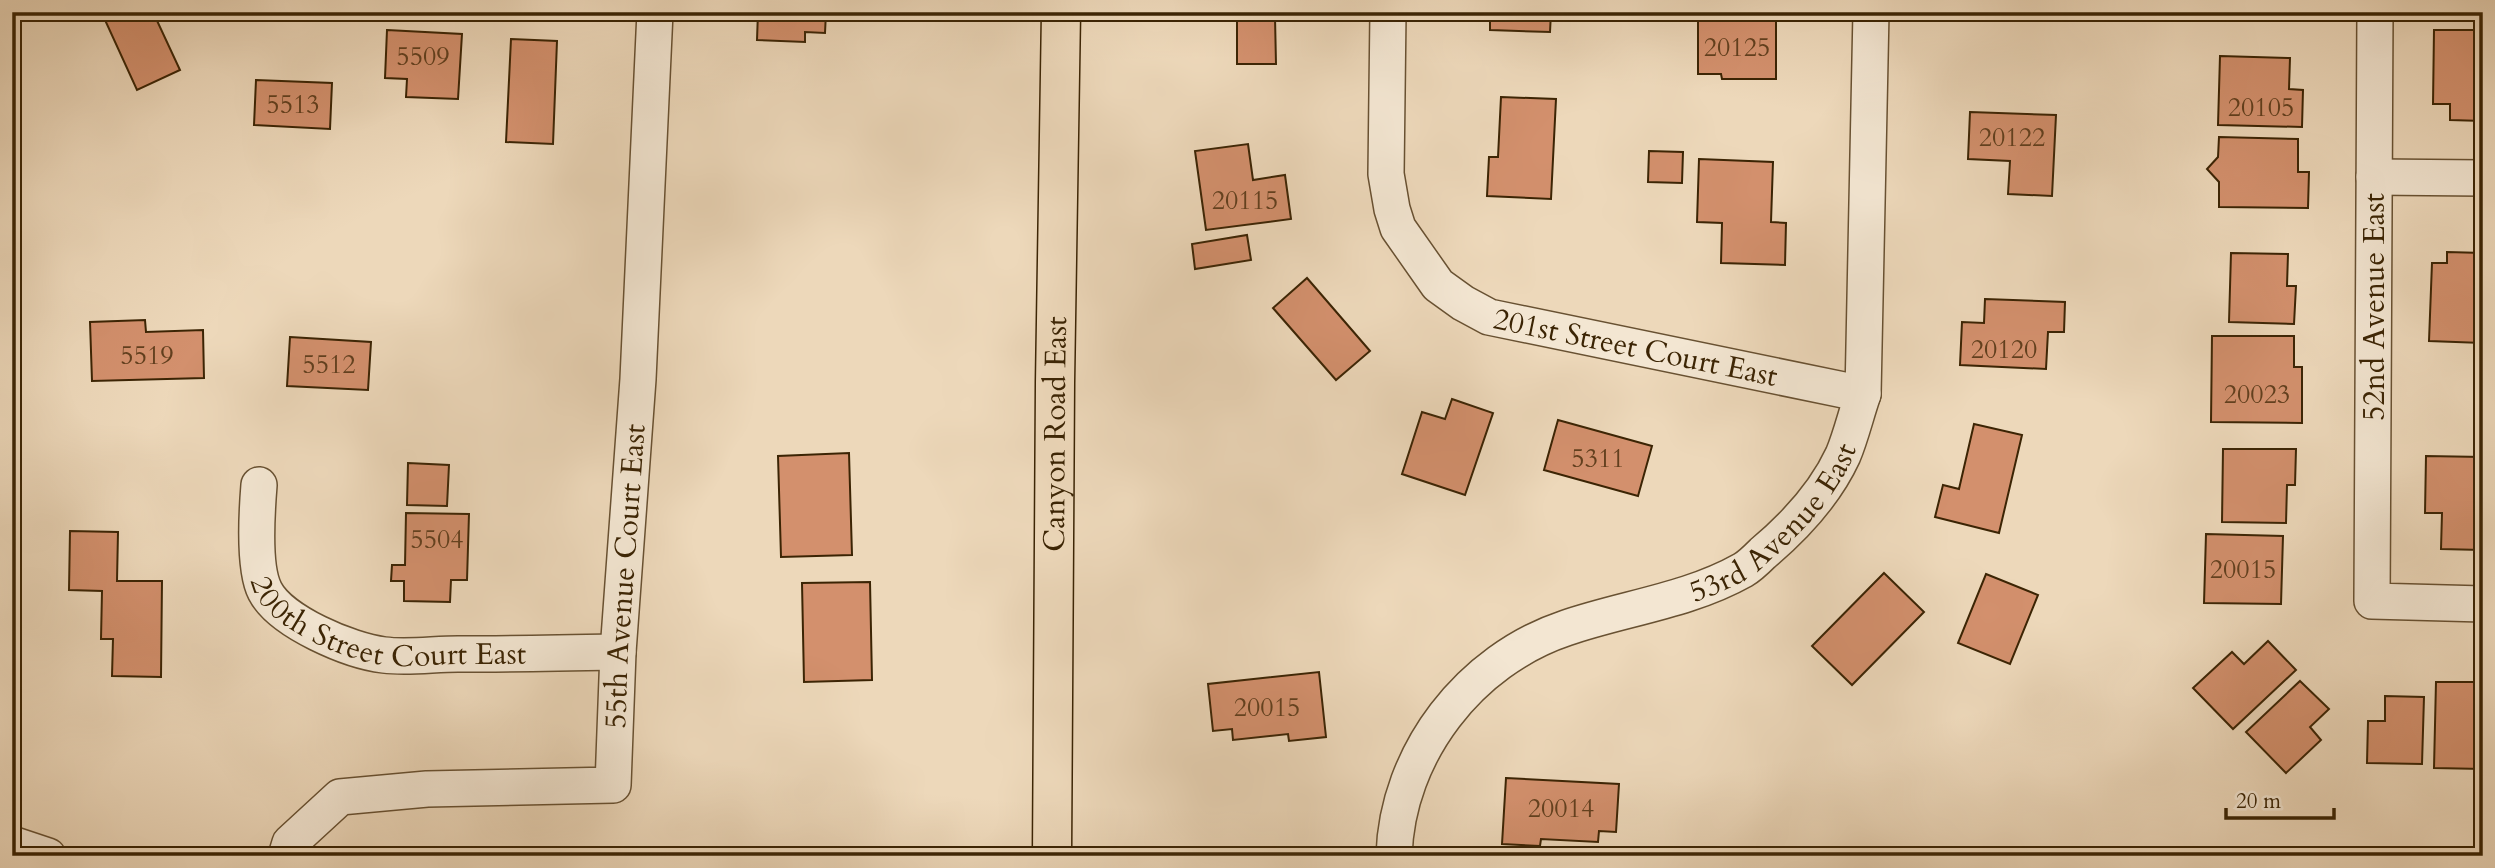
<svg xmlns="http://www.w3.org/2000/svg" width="2495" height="868" font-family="Cardo,serif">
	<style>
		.building { fill: #d3906d; stroke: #3b2404; stroke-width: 2 }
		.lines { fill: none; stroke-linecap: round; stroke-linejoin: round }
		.minor-casing { stroke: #685132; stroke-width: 38 }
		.major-casing { stroke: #3b2404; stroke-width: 41 }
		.minor { stroke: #f3e6d2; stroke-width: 35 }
		.major { stroke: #edd8ba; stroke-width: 38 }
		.labels { text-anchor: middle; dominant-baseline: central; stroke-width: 5; stroke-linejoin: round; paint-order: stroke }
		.number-label { font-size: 26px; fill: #613f1e }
		.street-label { font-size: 30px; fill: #3b2404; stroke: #f3e6d2 }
	</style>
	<rect width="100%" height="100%" fill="#edd8ba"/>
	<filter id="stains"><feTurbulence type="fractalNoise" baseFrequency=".00286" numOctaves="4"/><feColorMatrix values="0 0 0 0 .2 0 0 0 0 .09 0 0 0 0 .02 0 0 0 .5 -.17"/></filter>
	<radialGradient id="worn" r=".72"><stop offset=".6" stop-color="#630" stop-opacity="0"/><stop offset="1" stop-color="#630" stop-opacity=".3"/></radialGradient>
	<!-- building -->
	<g class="building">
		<path d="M122 12H153L180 70 137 90 105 20Z"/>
		<path d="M758 12H826L825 33 805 32V42L757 40Z"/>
		<path d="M1237 12H1282V17H1275L1276 64H1237Z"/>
		<path d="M1490 12H1551L1550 32 1490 30Z"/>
		<path d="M1723 12H1785V17H1776V79H1722L1721 74H1698V21H1723Z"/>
		<path d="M387 30 462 34 458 99 406 97 407 79 385 78Z"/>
		<path d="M2434 30H2483V121L2450 120V104H2433Z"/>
		<path d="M511 39 557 41 553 144 506 142Z"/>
		<path d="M2220 56 2290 58 2289 89 2303 90 2302 127 2218 125Z"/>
		<path d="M256 80 332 83 330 129 254 125Z"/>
		<path d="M1501 97 1556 99 1551 199 1487 196 1489 157H1498Z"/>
		<path d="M1970 112 2056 115 2052 196 2008 194 2010 161 1968 159Z"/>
		<path d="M2219 137 2298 139V172H2309L2308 208 2219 207V182L2207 169 2218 157Z"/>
		<path d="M1248 144 1253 180 1285 175 1291 219 1206 230 1195 151Z"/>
		<path d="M1649 151 1683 152 1682 183 1648 182Z"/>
		<path d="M1699 159 1773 162 1771 222 1786 223 1785 265 1721 263 1722 223 1697 222Z"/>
		<path d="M1247 235 1251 260 1195 269 1192 244Z"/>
		<path d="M2447 252 2483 253 2482 343 2429 341 2432 263H2447Z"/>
		<path d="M2231 253 2288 254 2287 286H2296L2294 324 2229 322Z"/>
		<path d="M1307 278 1370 351 1336 380 1273 308Z"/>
		<path d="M1985 299 2065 302 2064 332H2048L2046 369 1960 365 1962 322 1984 323Z"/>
		<path d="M145 320 146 332 203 330 204 378 92 381 90 322Z"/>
		<path d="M2212 336H2294V367H2302V423L2211 422Z"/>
		<path d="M290 337 371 342 368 390 287 386Z"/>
		<path d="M1452 399 1493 413 1465 495 1402 474 1422 412 1445 419Z"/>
		<path d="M1558 420 1652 446 1638 496 1544 470Z"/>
		<path d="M1974 424 2022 435 1999 533 1935 517 1943 485 1959 489Z"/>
		<path d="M2223 449H2296L2295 485H2287L2286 523 2222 522Z"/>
		<path d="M849 453 852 555 781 557 778 456Z"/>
		<path d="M2426 456 2483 457 2482 550 2441 549 2442 513H2425Z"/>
		<path d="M408 463 449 465 447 506 407 505Z"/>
		<path d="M406 513 469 514 467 580H451L450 602 404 601V581H391L392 565H405Z"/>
		<path d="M70 531 118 532 117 581H162L161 677 112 676 113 639H101L102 591 69 590Z"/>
		<path d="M2206 534 2283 536 2281 604 2204 603Z"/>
		<path d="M1884 573 1924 612 1852 685 1812 646Z"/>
		<path d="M1986 574 2038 595 2010 664 1958 643Z"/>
		<path d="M870 582 872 680 804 682 802 583Z"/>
		<path d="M2268 641 2296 670 2233 729 2193 688 2232 652 2244 664Z"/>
		<path d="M1319 672 1326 737 1289 741 1288 734 1233 740 1232 729 1213 731 1208 684Z"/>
		<path d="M2300 681 2329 709 2310 727 2321 740 2286 773 2246 732Z"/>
		<path d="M2436 682H2475L2474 709H2483V769L2434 768Z"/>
		<path d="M2385 696 2424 697 2422 764 2367 763 2368 721H2385Z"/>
		<path d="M1506 778 1619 784 1616 832 1599 831 1598 842 1541 839 1540 846 1502 844Z"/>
	</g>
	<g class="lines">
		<defs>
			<g id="minor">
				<path id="s1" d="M1388 12 1386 174 1392 209 1398 228 1438 285 1463 303 1489 317 1863 394"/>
				<path d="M2375 12 2372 601 2483 604"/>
				<path d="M2374 177 2483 178"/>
				<path id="s2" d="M259 485C257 510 253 568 265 591 281 622 350 651 384 655 408 658 434 654 458 654 512 654 565 653 618 652"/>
				<path d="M12 844 48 856"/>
				<path id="s3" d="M286 856 290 843 340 797 427 789 613 785 618 652 638 379 655 12"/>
				<path id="s4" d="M1394 856C1397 753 1470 660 1566 628 1624 608 1688 601 1743 570 1750 566 1757 559 1763 553 1795 526 1825 494 1843 455 1851 436 1856 414 1863 394L1871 12"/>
			</g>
			<g id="major">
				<path id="s5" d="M1052 856 1055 383 1061 12"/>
			</g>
		</defs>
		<!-- minor casing -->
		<use href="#minor" class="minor-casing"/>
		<!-- major casing -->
		<use href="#major" class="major-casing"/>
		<!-- minor -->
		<use href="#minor" class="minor"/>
		<!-- major -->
		<use href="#major" class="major"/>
	</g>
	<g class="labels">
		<!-- number labels -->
		<g class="number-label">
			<text x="1737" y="47">20125</text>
			<text x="423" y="56">5509</text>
			<text x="293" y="104">5513</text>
			<text x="2261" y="107">20105</text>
			<text x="2012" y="137">20122</text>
			<text x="1245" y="200">20115</text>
			<text x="2004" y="349">20120</text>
			<text x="147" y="355">5519</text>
			<text x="329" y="364">5512</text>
			<text x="2257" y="394">20023</text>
			<text x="1598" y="458">5311</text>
			<text x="437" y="539">5504</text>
			<text x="2243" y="569">20015</text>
			<text x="1267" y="707">20015</text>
			<text x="1561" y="808">20014</text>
		</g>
		<!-- street labels -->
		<g class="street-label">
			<text transform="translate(2374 307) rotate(-90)">52nd Avenue East</text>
			<text stroke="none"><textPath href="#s1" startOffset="497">201st Street Court East</textPath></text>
			<text stroke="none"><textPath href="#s5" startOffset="422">Canyon Road East</textPath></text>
			<text stroke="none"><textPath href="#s4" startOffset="544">53rd Avenue East</textPath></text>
			<text stroke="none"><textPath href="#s3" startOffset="564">55th Avenue Court East</textPath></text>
			<text stroke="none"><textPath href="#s2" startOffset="240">200th Street Court East</textPath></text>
		</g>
	</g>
	<!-- margin -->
	<rect width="2495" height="868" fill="none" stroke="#edd8ba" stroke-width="42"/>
	<rect x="14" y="14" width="2467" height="840" fill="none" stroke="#3b2404" stroke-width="3.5"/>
	<rect x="21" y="21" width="2453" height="826" fill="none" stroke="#3b2404" stroke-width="2"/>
	<!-- scale -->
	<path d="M2226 808v10h108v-10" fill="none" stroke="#3b2404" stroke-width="3.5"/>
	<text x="2236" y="808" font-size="21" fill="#3b2404" stroke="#f3e6d2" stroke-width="5" paint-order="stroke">20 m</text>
	<rect width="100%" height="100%" filter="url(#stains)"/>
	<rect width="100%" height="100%" fill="url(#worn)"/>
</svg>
